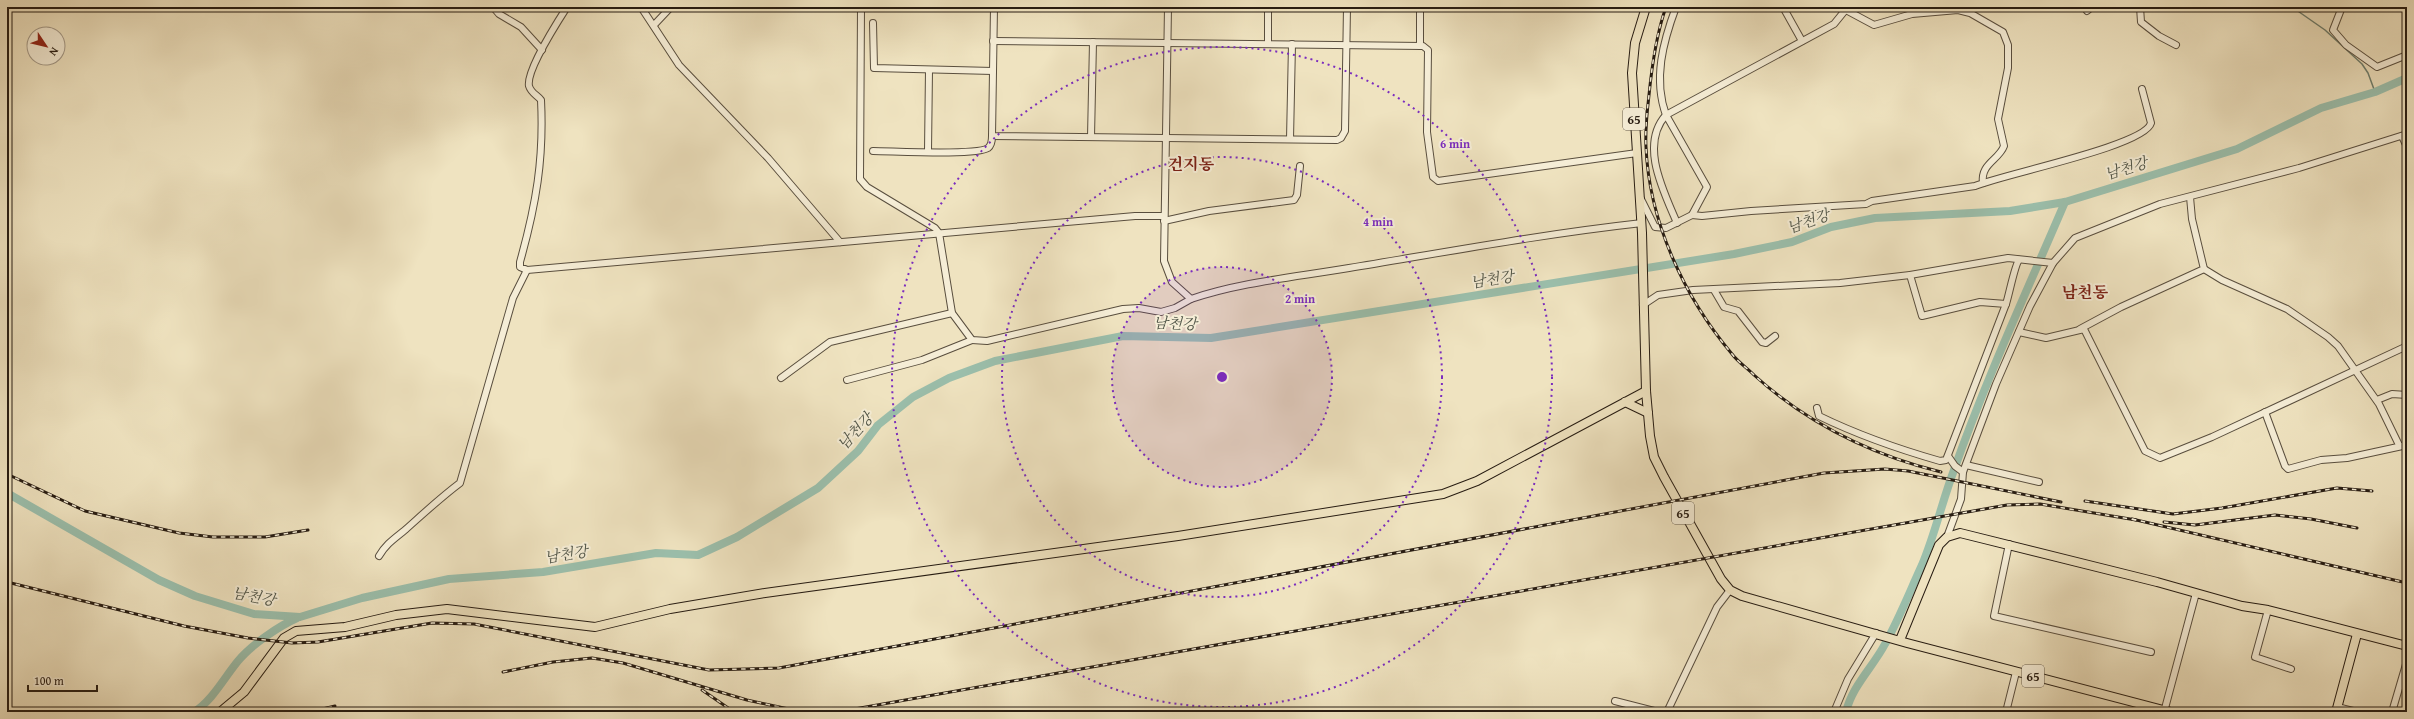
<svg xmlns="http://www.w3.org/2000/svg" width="2414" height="719" font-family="'Gentium Book Plus','Noto Serif KR',serif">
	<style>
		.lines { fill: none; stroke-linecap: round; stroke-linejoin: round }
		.stream { stroke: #6d7e6e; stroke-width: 1.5 }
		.river { stroke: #9bbfac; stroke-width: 8 }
		.minor-casing { stroke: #594e3e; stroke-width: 8 }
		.major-casing { stroke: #271c12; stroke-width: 10 }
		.minor { stroke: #f5edd6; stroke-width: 6 }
		.major { stroke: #efe3c0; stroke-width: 8 }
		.rail-casing { stroke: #271c12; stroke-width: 3 }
		.rail { stroke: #f5edd6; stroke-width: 1.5; stroke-dasharray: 4.5; stroke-linecap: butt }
		.ring { fill: none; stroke: #7b2cbf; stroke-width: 2; stroke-dasharray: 2 4 }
		.labels { text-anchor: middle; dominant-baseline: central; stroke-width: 4; stroke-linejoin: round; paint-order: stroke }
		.shield { fill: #f5edd6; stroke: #655b4d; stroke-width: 1 }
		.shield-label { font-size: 13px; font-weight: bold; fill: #271c12 }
		.water-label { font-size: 15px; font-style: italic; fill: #505548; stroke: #f5edd6 }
		.quarter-label { font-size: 16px; font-weight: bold; fill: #7a1f14; stroke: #f5edd6 }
		.centre { fill: #7b2cbf; stroke: #f5edd6; stroke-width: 2 }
		.ring-label { font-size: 12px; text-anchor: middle; font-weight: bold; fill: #7b2cbf; stroke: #f5edd6; stroke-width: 4; stroke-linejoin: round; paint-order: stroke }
	</style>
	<rect width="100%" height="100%" fill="#efe3c0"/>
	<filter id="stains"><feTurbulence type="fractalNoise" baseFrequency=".005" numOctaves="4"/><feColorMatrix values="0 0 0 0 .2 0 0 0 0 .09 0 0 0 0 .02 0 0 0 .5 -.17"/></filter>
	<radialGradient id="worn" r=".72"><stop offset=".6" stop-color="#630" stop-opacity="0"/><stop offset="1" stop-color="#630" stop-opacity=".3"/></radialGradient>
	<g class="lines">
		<!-- stream -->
		<path class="stream" d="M2292 7 2325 30 2362 64 2368 73 2375 92"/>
		<!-- river -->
		<g class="river">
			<path d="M7 493 159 580 195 596 254 614 300 617 362 598 449 579 543 572 656 553 698 555 737 537 818 488 858 451 878 425 913 397 949 378 995 361 1123 336 1211 338 1734 254 1792 242 1831 227 1875 218 2010 211 2065 202 2237 149 2321 108 2375 92 2407 78"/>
			<path d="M194 712C212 701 224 678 238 661 251 645 279 626 297 618"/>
			<path d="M1846 712C1852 686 1873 667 1885 644 1899 619 1910 591 1922 565 1935 534 1942 502 1954 470 1986 379 2027 291 2065 202"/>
		</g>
		<defs>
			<g id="minor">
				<path d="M493 7 499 14 521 27 542 50"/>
				<path d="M567 7C558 21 526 71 529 86 531 93 537 95 541 100 544 159 536 205 520 262V267L527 270 1135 216H1164"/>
				<path d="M641 7 679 65 768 158 840 242"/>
				<path d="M861 7 860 179 867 187 935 228 939 233 952 313 972 340 987 341 1123 309 1139 308 1161 312 1175 308 1191 299"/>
				<path d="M994 7 992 136 1337 140 1341 138 1345 131 1347 7"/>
				<path d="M1168 7 1164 261 1172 282 1191 299C1241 282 1297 277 1349 268 1446 252 1543 234 1642 223"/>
				<path d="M1420 7V46"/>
				<path d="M1783 7 1802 41"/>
				<path d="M2140 7 2141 22 2159 36 2176 45"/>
				<path d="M2342 7 2333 30 2346 45 2377 67 2407 55"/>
				<path d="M1846 10 1874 25 1912 14 1958 10 1970 13 2003 32 2008 45V68L1998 119 2004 146C1999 160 1980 164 1983 183"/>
				<path d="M2087 11 2092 7"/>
				<path d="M873 23 874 68 993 71"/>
				<path d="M654 25 670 8 691 7"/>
				<path d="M993 41 1423 46 1428 50 1427 132 1433 177 1438 181 1637 153"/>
				<path d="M1268 44V7"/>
				<path d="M2402 136 2407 147"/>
				<path d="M1091 137 1093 42"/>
				<path d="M1290 139 1292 44"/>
				<path d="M873 151C892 151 976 156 988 148 992 145 992 140 992 136"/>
				<path d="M928 151 929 70"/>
				<path d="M1641 199 1655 227 1666 228 1692 215 1707 187 1666 115C1653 79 1663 42 1676 7"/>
				<path d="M1692 215 1702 216 1751 211 1866 204 1872 201 1975 186C2003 174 2145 146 2151 123L2142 89"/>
				<path d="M1164 221 1209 211 1294 200 1297 195 1300 166"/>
				<path d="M1677 223C1664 192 1639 145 1666 115L1834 24 1847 8"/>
				<path d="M2204 269 2222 280 2287 309 2328 337 2338 346 2379 404 2399 445"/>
				<path d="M1910 275 1922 316 1980 302 2006 304"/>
				<path d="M1714 290 1724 307 1738 311 1762 342 1766 343 1775 336"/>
				<path d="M1643 305 1658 295 1693 290 1840 283 1910 275 2008 258 2053 263"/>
				<path d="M2080 329 2121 307 2204 269 2192 219 2190 197"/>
				<path d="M2019 332 2046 338 2084 329 2145 451 2160 458 2212 437 2407 346"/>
				<path d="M781 378 830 342 952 313"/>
				<path d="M847 380 922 360 972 340"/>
				<path d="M2377 400 2392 394 2407 395"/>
				<path d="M1817 408 1819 416C1858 435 1898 449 1940 461L1946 460 2006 304C2009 295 2015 264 2019 260"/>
				<path d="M2265 412 2285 466 2288 469 2321 460 2347 458 2407 445"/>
				<path d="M1948 456 1955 466 1963 472"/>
				<path d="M1966 465 2039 482"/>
				<path d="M1947 537 1961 499 1963 472 1996 384 2030 306 2053 263 2075 238 2160 204 2299 168 2407 134"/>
				<path d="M2009 544 1994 616 2151 652"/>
				<path d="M379 556C386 544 394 539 405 530 423 514 440 498 460 483L513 298 527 270"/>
				<path d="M2268 610 2255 657 2291 669"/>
				<path d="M1615 701 1658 712"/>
				<path d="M2337 707 2357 712"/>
				<path d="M1667 712 1717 607 1730 590"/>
				<path d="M1834 712 1848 679 1876 633"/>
				<path d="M2006 712 2016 672"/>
				<path d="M2164 712 2196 593"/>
				<path d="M2392 712 2407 661"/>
			</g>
			<g id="major">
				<path d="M1646 7 1635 43 1632 73 1642 233 1646 391 1650 436 1654 457 1664 477 1721 579 1730 590 1742 596 1907 643 2171 712"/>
				<path d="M1625 402 1648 413"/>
				<path d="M1900 640 1939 545 1947 537 1960 533 2157 582 2242 606 2268 610 2407 646"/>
				<path d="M220 712 244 692 284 638 296 631 345 627 396 615 447 609 595 627 670 609 765 593 1178 536 1443 494 1477 481 1646 391"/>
				<path d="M2336 712 2357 634"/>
			</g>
		</defs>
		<!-- minor casing -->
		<use href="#minor" class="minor-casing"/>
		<!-- major casing -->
		<use href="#major" class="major-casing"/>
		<!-- minor -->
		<use href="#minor" class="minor"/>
		<!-- major -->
		<use href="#major" class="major"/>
		<defs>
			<g id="rail">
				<path d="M1666 7C1656 35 1652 65 1649 95 1647 112 1645 129 1646 147 1649 221 1684 297 1732 354 1738 362 1747 368 1754 375 1807 423 1872 455 1941 472"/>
				<path d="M7 474 85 511 179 533 213 537H265L308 530"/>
				<path d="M2085 501 2173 514 2222 508 2337 488 2372 491"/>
				<path d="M2132 519 2407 583"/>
				<path d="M2164 522 2195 525 2275 515 2311 519 2357 528"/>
				<path d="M7 582 184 626 248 638 292 643 318 642 432 623 474 624 709 670 779 668 1824 473 1885 469 1908 471 2061 502"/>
				<path d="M503 672 553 662 592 658 623 663 747 700 798 711 849 710 2007 505 2040 504 2136 520"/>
				<path d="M702 690 734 712"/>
				<path d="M310 712 335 706"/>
			</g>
		</defs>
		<!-- rail casing -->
		<use href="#rail" class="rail-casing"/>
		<!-- rail -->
		<use href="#rail" class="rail"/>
	</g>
	<!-- distance rings -->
	<circle cx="1222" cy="377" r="110" fill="#7b2cbf" fill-opacity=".12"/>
	<g class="ring">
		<circle cx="1222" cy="377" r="110"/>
		<circle cx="1222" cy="377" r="220"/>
		<circle cx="1222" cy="377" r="330"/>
	</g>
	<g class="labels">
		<!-- shield labels -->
		<g class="shield">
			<rect x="1623" y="108" width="22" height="22" rx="3"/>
			<rect x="1672" y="502" width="22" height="22" rx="3"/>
			<rect x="2022" y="665" width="22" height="22" rx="3"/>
		</g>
		<g class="shield-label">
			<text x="1634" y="119">65</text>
			<text x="1683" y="513">65</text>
			<text x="2033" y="676">65</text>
		</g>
		<!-- water labels -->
		<g class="water-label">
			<text transform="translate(2126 168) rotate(-17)">남천강</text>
			<text transform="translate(1808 221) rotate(-19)">남천강</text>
			<text transform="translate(1492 279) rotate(-9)">남천강</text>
			<text transform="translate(1175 323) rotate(2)">남천강</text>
			<text transform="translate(855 431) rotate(-47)">남천강</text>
			<text transform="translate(566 554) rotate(-9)">남천강</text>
			<text transform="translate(254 596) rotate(11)">남천강</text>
		</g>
		<!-- quarter labels -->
		<g class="quarter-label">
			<text x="1191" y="164">건지동</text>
			<text x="2085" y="292">남천동</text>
		</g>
	</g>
	<circle cx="1222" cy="377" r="6" class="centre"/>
	<g class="ring-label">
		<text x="1455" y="148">6 min</text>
		<text x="1378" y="226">4 min</text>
		<text x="1300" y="303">2 min</text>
	</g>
	<!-- margin -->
	<rect width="2414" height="719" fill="none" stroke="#efe3c0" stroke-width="24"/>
	<rect x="8" y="8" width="2398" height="703" fill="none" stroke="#271c12" stroke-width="2"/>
	<rect x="12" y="12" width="2390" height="695" fill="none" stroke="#271c12"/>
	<!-- north arrow -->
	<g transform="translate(46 46) rotate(125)"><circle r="19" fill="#f5edd6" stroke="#a39988"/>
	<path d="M0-3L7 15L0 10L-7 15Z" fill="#8f2418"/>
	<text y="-6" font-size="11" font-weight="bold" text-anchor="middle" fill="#271c12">N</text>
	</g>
	<!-- scale -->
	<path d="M28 685v6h69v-6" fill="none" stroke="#271c12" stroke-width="2"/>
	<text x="34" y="685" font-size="12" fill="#271c12" stroke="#f5edd6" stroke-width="3" paint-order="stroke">100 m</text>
	<rect width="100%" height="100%" filter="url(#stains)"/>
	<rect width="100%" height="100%" fill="url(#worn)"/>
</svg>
